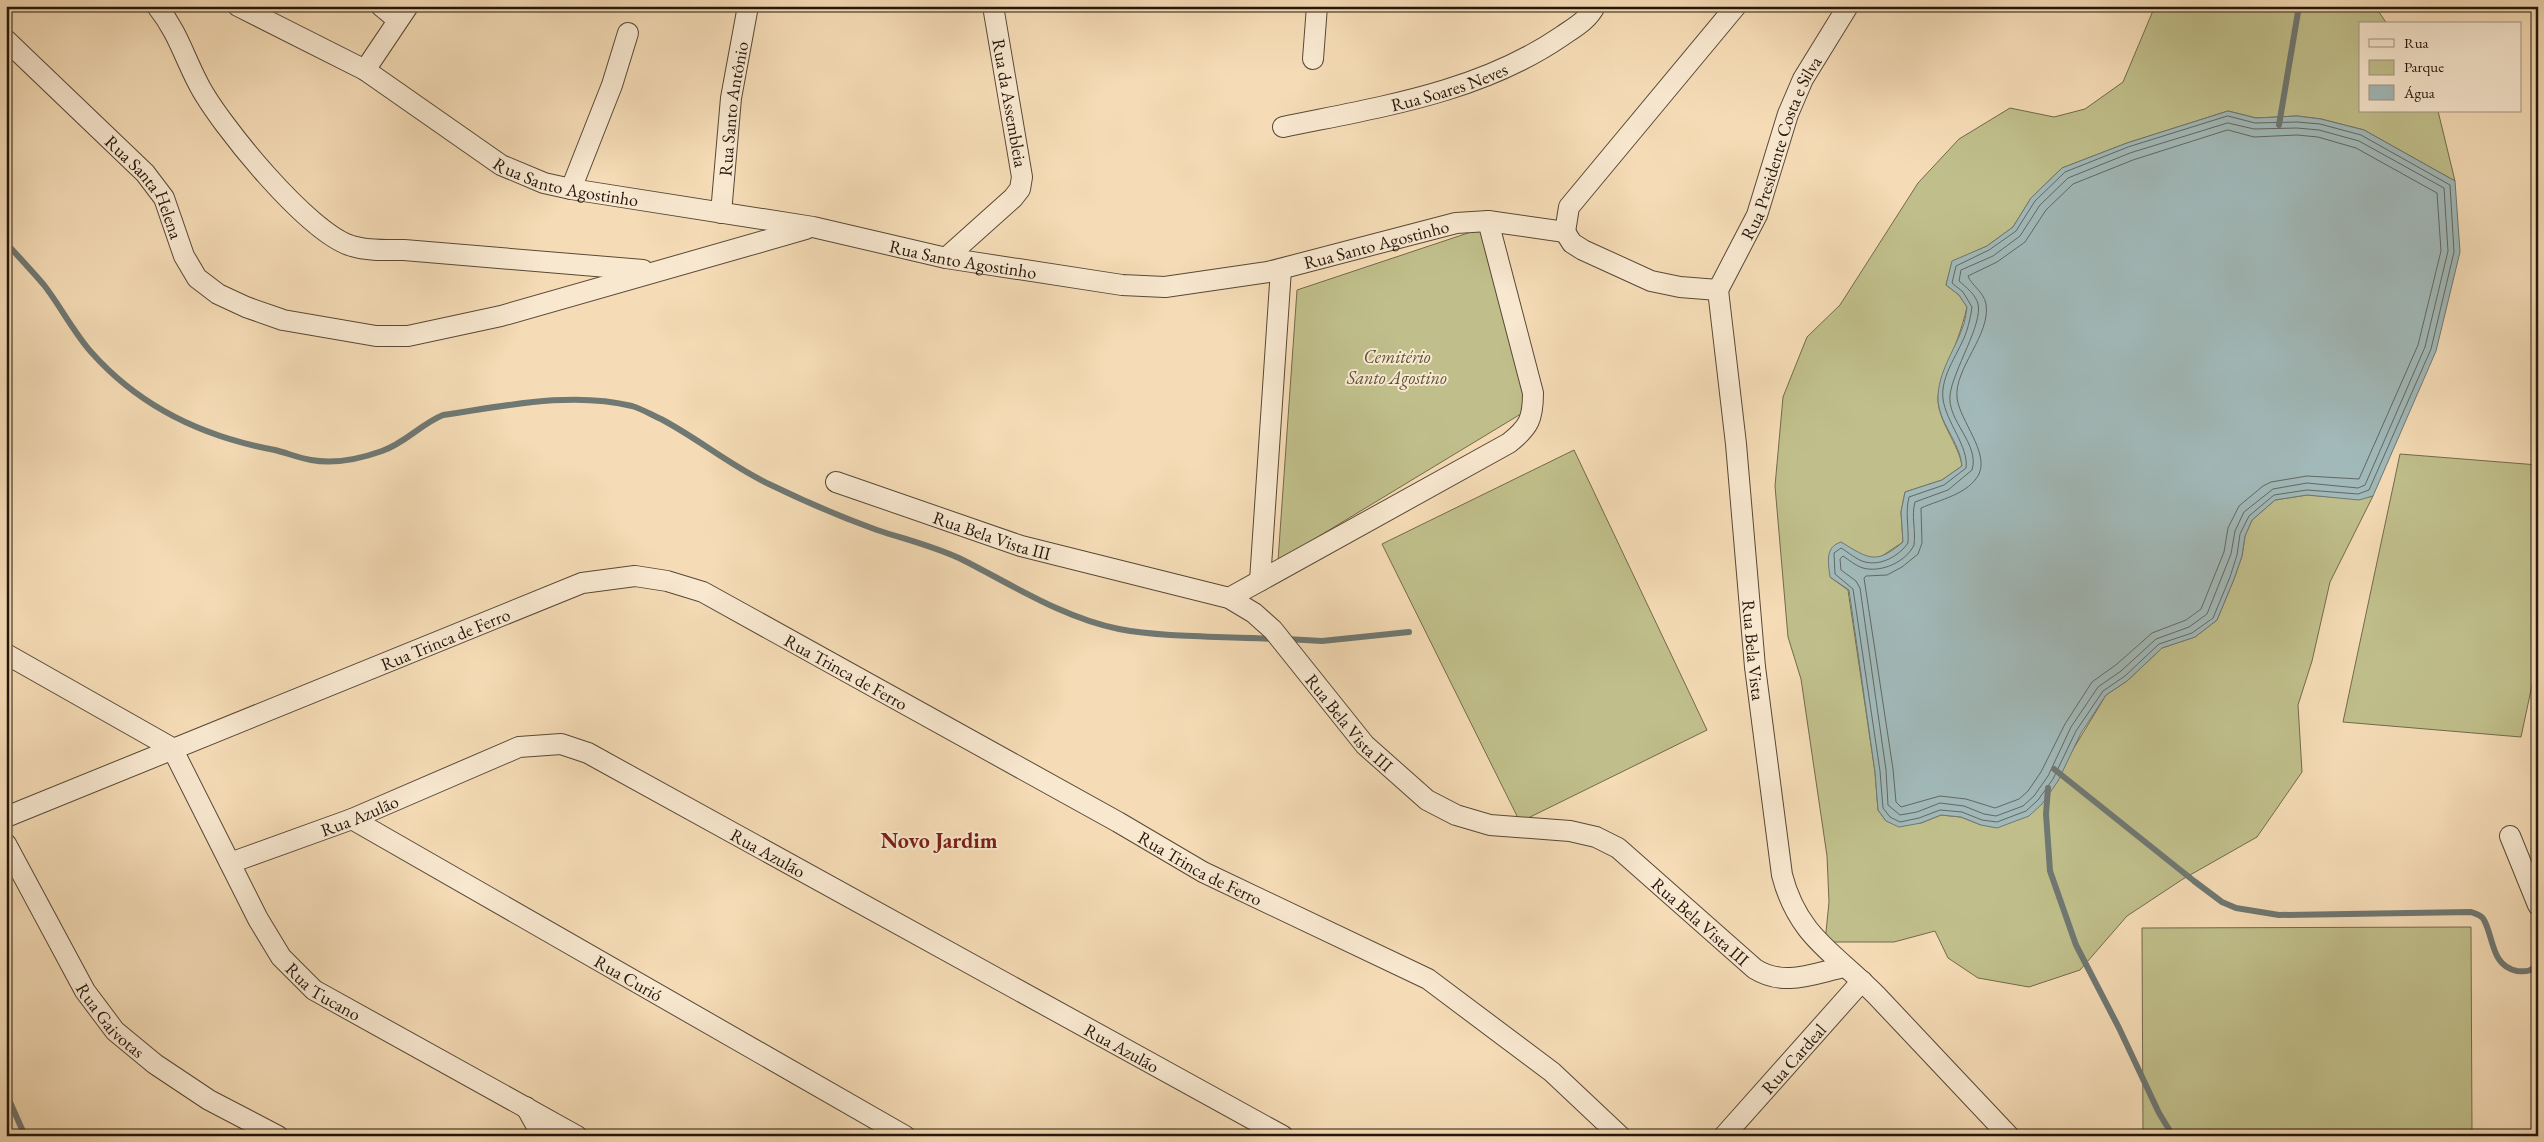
<svg xmlns="http://www.w3.org/2000/svg" width="2544" height="1142" font-family="'EB Garamond',serif">
	<style>
		.green { fill: #c0bf8b; stroke: #726a4b }
		.water { fill: #a1b9b9; stroke: #6f7873 }
		.lines { fill: none; stroke-linecap: round; stroke-linejoin: round }
		.shore { stroke: #626862; stroke-width: 1 }
		.stream { stroke: #6f7873; stroke-width: 6 }
		.minor-casing { stroke: #584836; stroke-width: 22 }
		.minor { stroke: #f8e8d0; stroke-width: 20 }
		.labels { text-anchor: middle; dominant-baseline: central; stroke-width: 4; stroke-linejoin: round; paint-order: stroke }
		.street-label { font-size: 18px; fill: #24160b; stroke: #f8e8d0 }
		.park-label { font-size: 18px; font-style: italic; fill: #5b5138; stroke: #f8e8d0 }
		.district-label { font-size: 22px; font-weight: bold; fill: #7a1f14; stroke: #f8e8d0 }
	</style>
	<rect width="100%" height="100%" fill="#f5dcb6"/>
	<filter id="stains"><feTurbulence type="fractalNoise" baseFrequency=".004" numOctaves="4"/><feColorMatrix values="0 0 0 0 .2 0 0 0 0 .09 0 0 0 0 .02 0 0 0 .5 -.17"/></filter>
	<radialGradient id="worn" r=".72"><stop offset=".6" stop-color="#630" stop-opacity="0"/><stop offset="1" stop-color="#630" stop-opacity=".3"/></radialGradient>
	<!-- green -->
	<g class="green">
		<path d="M2155 6H2375L2387 24H2360V111H2438L2455 181 2364 130 2321 119 2297 116 2256 118 2228 111 2127 143 2062 168 2031 198 2013 227 1987 246 1952 262 1946 285 1959 295 1967 307C1962 330 1952 352 1945 376 1943 382 1938 391 1938 398 1937 420 1959 444 1962 466L1942 480 1905 492 1901 512 1903 542 1879 558 1866 557 1830 577 1848 590 1875 772 1878 810 1886 821 1921 823 1941 815 1961 817 1981 825 2069 756 2106 695 2127 681 2162 648 2195 637 2217 620 2234 579 2242 556 2245 536 2252 520 2275 500 2307 495 2359 499 2373 496 2330 582 2312 661 2298 705 2302 772 2257 837 2183 879 2127 916 2080 970 2029 987 1978 978 1948 958 1935 931 1894 942H1825L1829 902 1827 856 1801 679 1788 637 1775 486 1783 397 1807 337 1840 305 1918 183 1959 139 2010 108 2054 117 2085 109 2123 82Z"/>
		<path d="M1486 227 1539 403 1278 561 1297 290Z"/>
		<path d="M1574 450 1707 730 1520 822 1382 544Z"/>
		<path d="M2400 454 2538 465V657L2521 737 2343 722Z"/>
		<path d="M2471 927 2472 1136H2143L2142 928Z"/>
	</g>
	<!-- water -->
	<path class="water" d="M2228 111 2256 118 2297 116 2321 119 2364 130 2455 181 2460 252 2436 351 2373 496 2359 500 2307 495 2275 500 2252 520 2245 536 2242 556 2234 579 2217 620 2195 637 2162 648 2127 681 2106 695 2081 733 2058 781 2042 804 2029 816 1997 828 1981 825 1961 817 1941 815 1921 823 1899 827 1886 821 1878 810 1875 772 1849 590 1830 577C1828 562 1825 547 1841 542 1869 559 1876 565 1903 542L1901 512 1905 492 1942 480 1962 466C1960 442 1938 422 1938 398 1938 373 1954 351 1962 329 1965 322 1966 314 1967 307L1959 295 1946 285 1952 261 1987 246 2013 227 2031 198 2062 168 2127 143Z"/>
	<g class="lines">
		<!-- shore -->
		<g class="shore">
			<path d="M2228 116 2255 123 2297 122 2320 124 2361 135 2450 185 2454 252 2431 349 2369 490 2358 494 2307 490 2274 495 2249 516 2240 534 2237 555 2230 577 2213 618 2192 633 2159 644 2125 676 2103 691 2076 731 2053 779 2038 800 2026 811 1997 822 1982 820 1962 812 1940 810 1919 818 1900 822 1890 817 1883 808 1880 771 1853 589 1835 574 1834 553 1841 548C1848 552 1857 560 1865 562 1881 566 1899 556 1908 543 1909 527 1905 513 1909 497L1944 485 1966 468C1969 447 1946 422 1943 399 1940 375 1960 352 1967 330 1969 323 1971 315 1972 307L1963 292 1952 283 1956 266 1989 250 2016 231 2035 201 2065 172 2128 147Z"/>
			<path d="M2228 123 2254 129 2297 128 2319 130 2359 141 2444 188 2448 251 2425 347 2365 485 2358 488 2307 483 2273 489 2244 512 2235 531 2231 554 2207 614 2189 627 2156 639 2121 671 2098 687 2071 727 2048 776 2034 796 2023 806 1996 816 1984 814 1964 806 1940 803 1917 812 1900 815 1888 805 1886 770 1860 588 1856 581 1841 570 1840 559 1843 556C1849 560 1856 566 1863 568 1881 573 1906 562 1914 545 1916 530 1911 516 1915 502L1948 490 1972 470C1980 444 1947 421 1950 395 1953 370 1983 324 1978 304 1976 295 1966 287 1959 281L1961 270 1993 256 2020 236 2040 205 2068 178 2130 153Z"/>
			<path d="M2228 130 2254 137 2297 135 2318 137 2356 148 2437 193 2441 251 2418 345 2359 479 2307 476 2271 482 2263 486 2239 506 2228 528 2224 552 2201 609 2186 620 2152 633 2117 664 2092 682 2065 724 2041 772 2028 791 2019 799 1995 808 1966 799 1940 796 1901 807 1896 802 1893 769 1864 578 1866 576 1887 575 1902 567 1918 554 1922 543 1921 508C1939 500 1969 494 1979 474 1989 452 1960 421 1957 398 1954 368 1991 335 1986 304 1984 292 1971 285 1968 276L1997 262 2025 242 2046 210 2073 184 2133 160Z"/>
		</g>
		<!-- stream -->
		<g class="stream">
			<path d="M2279 125 2299 6"/>
			<path d="M6 243C19 257 32 271 44 285 61 307 74 333 92 353 141 408 204 437 275 450 287 453 299 458 311 460 334 464 360 459 382 451 405 443 421 424 443 415 505 406 571 391 632 406 642 409 652 415 661 419 699 439 732 467 771 485 806 502 841 517 877 530 907 540 937 547 965 561 1014 586 1064 618 1119 629 1166 638 1225 636 1274 639"/>
			<path d="M1286 639 1322 641 1409 632"/>
			<path d="M2054 769 2194 881 2222 902 2236 908 2279 915 2471 912C2476 914 2482 915 2484 920 2494 938 2491 966 2517 971 2527 972 2532 971 2538 964"/>
			<path d="M2048 788 2046 814 2050 871 2076 945 2119 1028 2159 1113 2173 1136"/>
			<path d="M6 1093 25 1136"/>
		</g>
		<defs>
			<g id="minor">
				<path d="M157 6C178 33 183 54 198 83 218 123 309 234 352 246 368 251 387 250 404 250L643 270"/>
				<path id="s1" d="M238 6 365 70 501 165 544 183 571 189 813 227 946 258 1122 285 1165 287 1268 272 1456 223 1488 221 1565 232"/>
				<path d="M381 6 398 20"/>
				<path id="s2" d="M6 40 145 173 164 198 184 256 197 278 218 294 246 307 283 320 376 336H408L501 316 806 229"/>
				<path d="M1313 59 1317 6"/>
				<path d="M365 70 408 6"/>
				<path id="s3" d="M1283 127C1379 107 1479 93 1562 36 1575 27 1588 20 1595 6"/>
				<path d="M571 189 612 85 628 33"/>
				<path id="s4" d="M721 213 731 98 748 6"/>
				<path d="M1565 232 1569 207 1736 6"/>
				<path d="M1565 232 1572 243 1583 250 1651 281 1680 287 1718 290"/>
				<path d="M946 258 1013 198 1020 189 1022 177 993 6"/>
				<path id="s5" d="M1718 290 1736 444 1755 667 1782 875C1798 937 1835 953 1876 995 1920 1042 1965 1089 2009 1136"/>
				<path id="s6" d="M1718 290 1757 215 1788 114 1803 79 1848 6"/>
				<path id="s7" d="M836 482 1021 546 1229 598 1254 613 1273 630 1365 745 1427 800 1456 815 1490 825 1570 831 1596 837 1618 848 1755 969C1784 987 1812 974 1844 967"/>
				<path d="M1260 581 1281 269"/>
				<path d="M1229 598 1509 443C1529 427 1533 419 1533 393L1488 221"/>
				<path d="M6 654 172 748"/>
				<path id="s8" d="M172 748 258 919 281 957 314 990 577 1136"/>
				<path id="s9" d="M6 817 582 583 635 576 667 581 703 592 1118 822 1203 872 1428 979 1552 1072 1620 1136"/>
				<path id="s10" d="M352 819 905 1136"/>
				<path d="M2510 836 2538 905"/>
				<path id="s11" d="M6 844 85 991 115 1031 155 1064 209 1100 278 1136"/>
				<path id="s12" d="M230 863 352 819 519 747 561 744 588 753 1283 1136"/>
				<path d="M526 1107 542 1136"/>
				<path id="s13" d="M1724 1136 1862 981"/>
			</g>
		</defs>
		<!-- minor casing -->
		<use href="#minor" class="minor-casing"/>
		<!-- minor -->
		<use href="#minor" class="minor"/>
	</g>
	<g class="labels">
		<!-- street labels -->
		<g class="street-label">
			<text stroke="none"><textPath href="#s3" startOffset="171">Rua Soares Neves</textPath></text>
			<text transform="translate(1010 103) rotate(80)">Rua da Assembleia</text>
			<text stroke="none"><textPath href="#s4" startOffset="105">Rua Santo Antônio</textPath></text>
			<text stroke="none"><textPath href="#s6" startOffset="156">Rua Presidente Costa e Silva</textPath></text>
			<text stroke="none"><textPath href="#s1" startOffset="376">Rua Santo Agostinho</textPath></text>
			<text stroke="none"><textPath href="#s2" startOffset="204">Rua Santa Helena</textPath></text>
			<text stroke="none"><textPath href="#s1" startOffset="1201">Rua Santo Agostinho</textPath></text>
			<text stroke="none"><textPath href="#s1" startOffset="781">Rua Santo Agostinho</textPath></text>
			<text stroke="none"><textPath href="#s7" startOffset="165">Rua Bela Vista III</textPath></text>
			<text stroke="none"><textPath href="#s9" startOffset="474">Rua Trinca de Ferro</textPath></text>
			<text stroke="none"><textPath href="#s5" startOffset="362">Rua Bela Vista</textPath></text>
			<text stroke="none"><textPath href="#s9" startOffset="909">Rua Trinca de Ferro</textPath></text>
			<text stroke="none"><textPath href="#s7" startOffset="585">Rua Bela Vista III</textPath></text>
			<text stroke="none"><textPath href="#s12" startOffset="138">Rua Azulão</textPath></text>
			<text stroke="none"><textPath href="#s12" startOffset="588">Rua Azulão</textPath></text>
			<text stroke="none"><textPath href="#s9" startOffset="1314">Rua Trinca de Ferro</textPath></text>
			<text stroke="none"><textPath href="#s7" startOffset="1005">Rua Bela Vista III</textPath></text>
			<text stroke="none"><textPath href="#s10" startOffset="319">Rua Curió</textPath></text>
			<text stroke="none"><textPath href="#s8" startOffset="291">Rua Tucano</textPath></text>
			<text stroke="none"><textPath href="#s11" startOffset="206">Rua Gaivotas</textPath></text>
			<text stroke="none"><textPath href="#s12" startOffset="992">Rua Azulão</textPath></text>
			<text stroke="none"><textPath href="#s13" startOffset="104">Rua Cardeal</textPath></text>
		</g>
		<!-- park labels -->
		<g class="park-label">
			<text x="1397" y="356">Cemitério<tspan x="1397" dy="21">Santo Agostino</tspan></text>
		</g>
		<!-- district labels -->
		<g class="district-label">
			<text x="939" y="840">Novo Jardim</text>
		</g>
	</g>
	<!-- margin -->
	<rect width="2544" height="1142" fill="none" stroke="#f5dcb6" stroke-width="25"/>
	<rect x="8" y="8" width="2529" height="1127" fill="none" stroke="#24160b" stroke-width="2.5"/>
	<rect x="12" y="12" width="2519" height="1117" fill="none" stroke="#24160b"/>
	<!-- legend -->
	<rect x="2359" y="22" width="162" height="90" fill="#f8e8d0" stroke="#a39481"/>
	<rect x="2369" y="39" width="25" height="8" fill="#f8e8d0" stroke="#a39481"/>
	<text x="2404" y="48" font-size="15" fill="#24160b">Rua</text>
	<rect x="2369" y="60" width="25" height="15" fill="#c0bf8b" stroke="#a39481"/>
	<text x="2404" y="72" font-size="15" fill="#24160b">Parque</text>
	<rect x="2369" y="85" width="25" height="15" fill="#a1b9b9" stroke="#a39481"/>
	<text x="2404" y="98" font-size="15" fill="#24160b">Água</text>
	<rect width="100%" height="100%" filter="url(#stains)"/>
	<rect width="100%" height="100%" fill="url(#worn)"/>
</svg>
